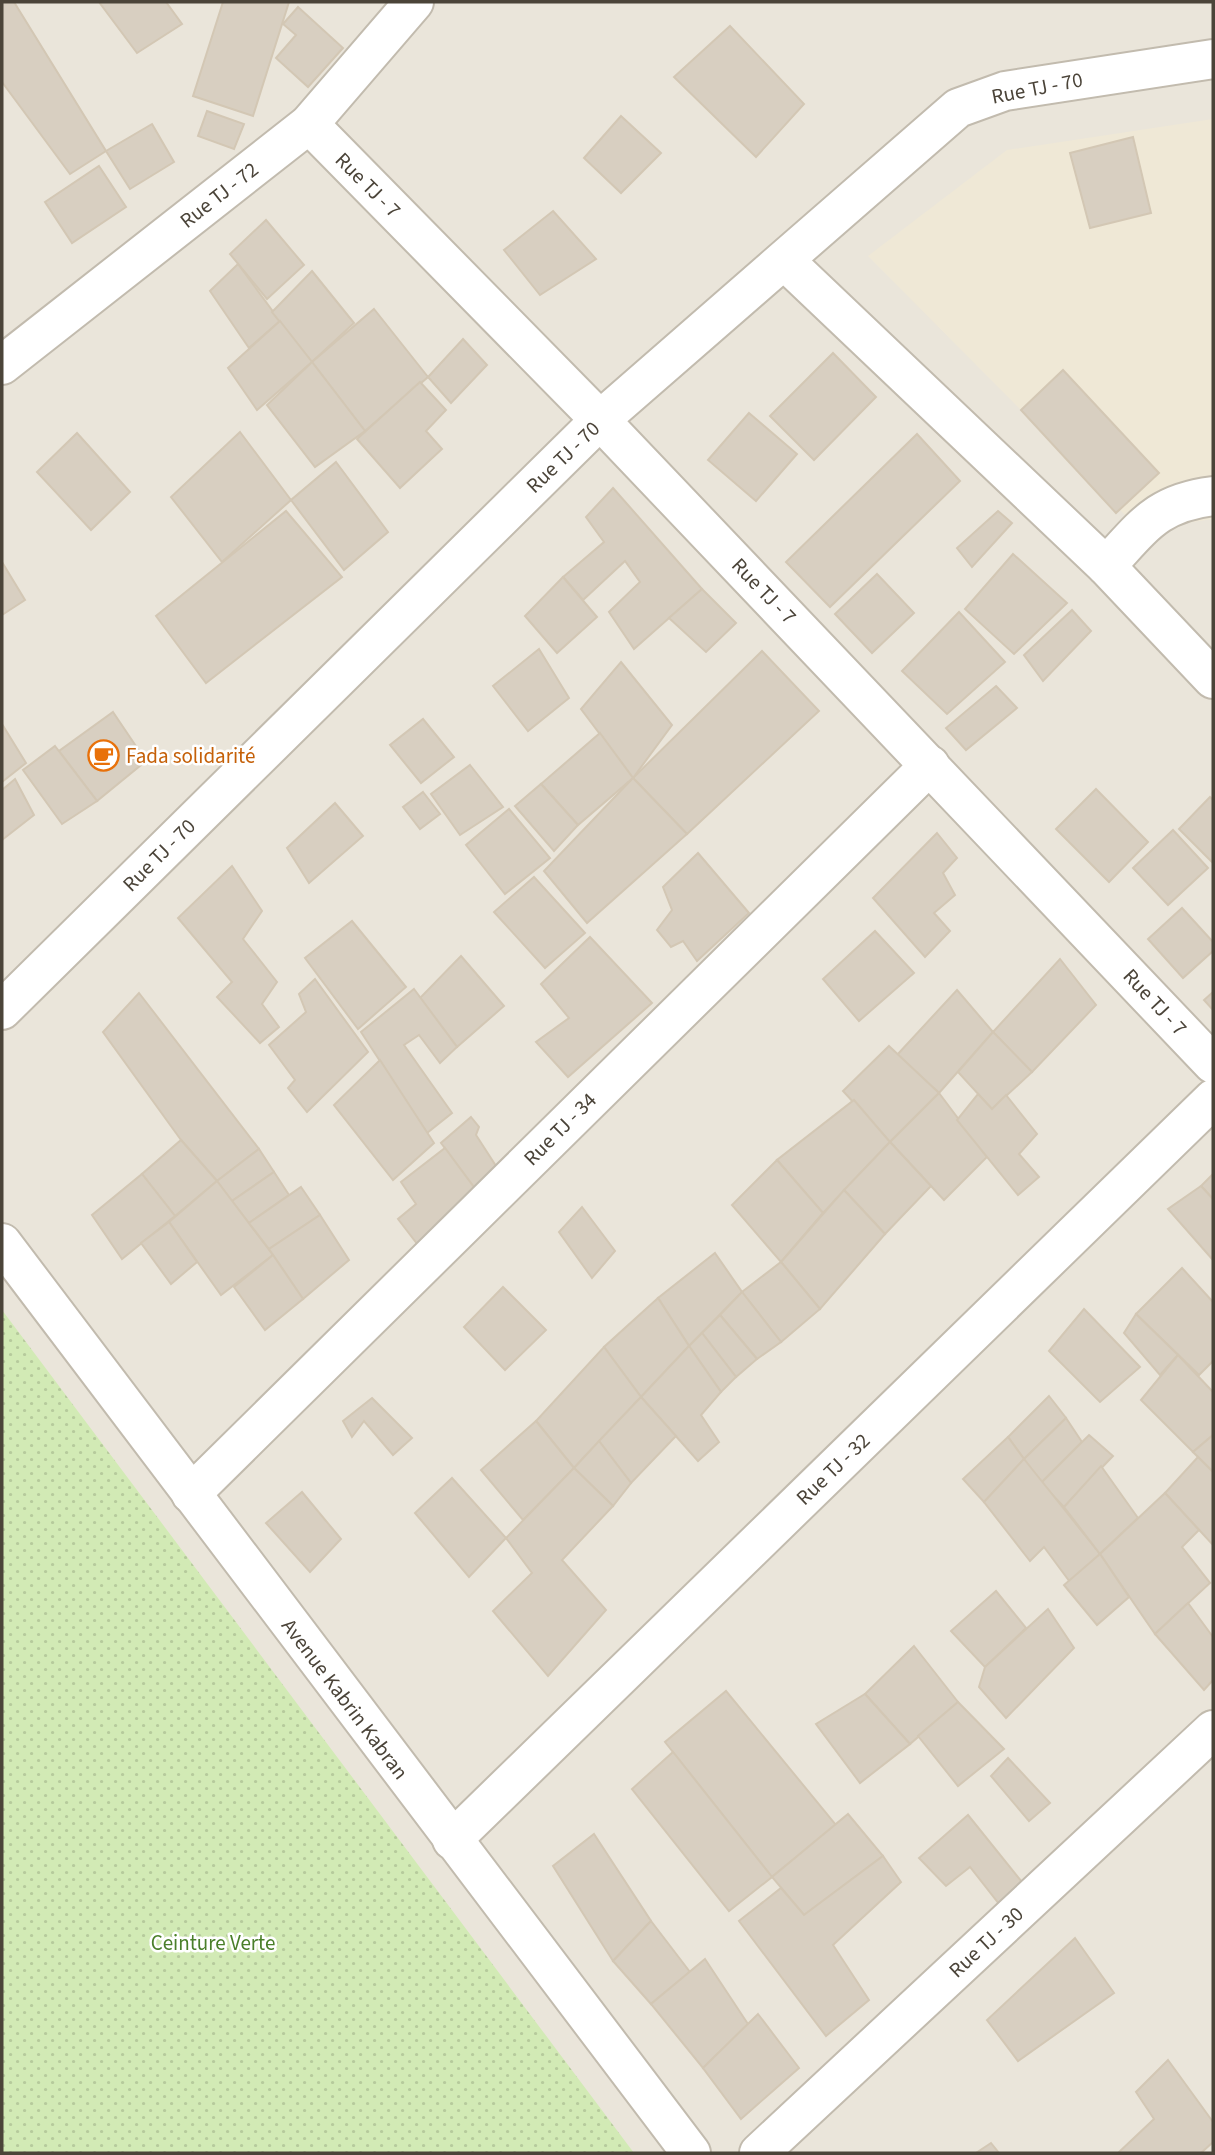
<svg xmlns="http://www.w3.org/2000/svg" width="1215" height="2155" font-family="'Source Sans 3',sans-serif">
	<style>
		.residential { fill: #eae5da }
		.education { fill: #efe8d6 }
		.grass { fill: url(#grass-dots) }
		.building { fill: #d8cfc1; stroke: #d3c7b4; stroke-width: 2 }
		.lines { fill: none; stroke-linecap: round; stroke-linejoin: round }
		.minor-casing { stroke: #c2bbae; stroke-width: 42 }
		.minor { stroke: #fff; stroke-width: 38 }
		.labels { text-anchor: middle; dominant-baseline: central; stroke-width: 5; stroke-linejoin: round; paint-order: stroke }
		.street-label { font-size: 21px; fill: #4b4439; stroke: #fff }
		.food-label { font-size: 21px; fill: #c56008; stroke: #fff; text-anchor: start }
		.park-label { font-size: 21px; fill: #4a7f2a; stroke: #fff }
	</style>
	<defs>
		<pattern id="grass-dots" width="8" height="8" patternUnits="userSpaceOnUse" patternTransform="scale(1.75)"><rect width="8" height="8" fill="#d2eab5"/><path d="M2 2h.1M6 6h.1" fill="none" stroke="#b6ca9c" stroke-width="1.8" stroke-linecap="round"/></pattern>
	</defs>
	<rect width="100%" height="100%" fill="#f6f3ec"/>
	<!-- residential -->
	<path class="residential" d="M2 2H1213V2153H631L2 1312Z"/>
	<!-- education -->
	<path class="education" d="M1213 119V519L1140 530 868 256 1007 150Z"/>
	<!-- grass -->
	<path class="grass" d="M2 1310 634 2153H2Z"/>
	<!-- building -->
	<g class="building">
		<path d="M2 2H14L106 151 70 174 2 82Z"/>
		<path d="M99 2H166L182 24 137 53Z"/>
		<path d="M223 2H289L253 116 193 96Z"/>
		<path d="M298 7 343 48 308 87 276 58 296 35 283 24Z"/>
		<path d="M730 26 804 104 756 157 674 77Z"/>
		<path d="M207 111 244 124 234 149 198 136Z"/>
		<path d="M621 116 661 153 621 193 584 158Z"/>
		<path d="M152 124 174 162 130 189 106 151Z"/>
		<path d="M1133 137 1151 213 1090 228 1070 153Z"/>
		<path d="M99 166 126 207 72 243 45 202Z"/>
		<path d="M553 211 596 259 540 295 504 250Z"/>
		<path d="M266 220 304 265 267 299 230 254Z"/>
		<path d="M238 264 280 321 249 348 210 291Z"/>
		<path d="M312 271 354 323 312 362 272 312Z"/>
		<path d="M374 309 428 377 365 431 312 362Z"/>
		<path d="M280 321 312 362 257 410 228 368Z"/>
		<path d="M463 339 487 365 451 403 428 377Z"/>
		<path d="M833 353 876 397 814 460 770 416Z"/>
		<path d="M312 362 365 431 315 467 267 405Z"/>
		<path d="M1063 370 1159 473 1116 513 1021 410Z"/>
		<path d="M420 382 446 410 426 431 442 449 400 488 357 439Z"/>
		<path d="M749 413 797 454 756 501 708 460Z"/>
		<path d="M240 432 291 500 222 562 171 497Z"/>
		<path d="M77 433 130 492 91 530 37 472Z"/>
		<path d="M917 434 960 481 830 607 786 562Z"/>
		<path d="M336 462 388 532 344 570 291 500Z"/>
		<path d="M613 488 702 589 634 649 609 612 640 582 625 561 583 600 563 577 604 542 586 517Z"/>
		<path d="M286 511 342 577 206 683 156 616Z"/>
		<path d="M998 511 1012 523 972 567 957 548Z"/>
		<path d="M1013 554 1067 603 1014 654 965 609Z"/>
		<path d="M2 562 25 600 2 615Z"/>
		<path d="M877 574 914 613 872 653 835 614Z"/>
		<path d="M563 577 597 617 557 653 525 616Z"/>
		<path d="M702 589 736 623 706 652 669 618Z"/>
		<path d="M1072 610 1091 631 1043 681 1024 655Z"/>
		<path d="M959 612 1005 662 947 714 902 671Z"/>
		<path d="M539 649 569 698 528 731 493 686Z"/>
		<path d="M762 651 819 711 687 834 633 778Z"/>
		<path d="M621 662 672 725 633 778 581 709Z"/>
		<path d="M996 686 1017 708 966 750 946 728Z"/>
		<path d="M113 712 146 761 97 801 59 751Z"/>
		<path d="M423 719 454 757 421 783 390 745Z"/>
		<path d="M2 724 26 763 2 782Z"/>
		<path d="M600 733 633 778 578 825 541 784Z"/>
		<path d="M55 746 97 801 62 824 23 770Z"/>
		<path d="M470 765 503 807 460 835 431 794Z"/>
		<path d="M633 778 687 834 587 923 544 871Z"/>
		<path d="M15 779 34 815 2 840V790Z"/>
		<path d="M541 784 578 825 554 851 515 806Z"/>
		<path d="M1096 789 1148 842 1109 882 1056 829Z"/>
		<path d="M423 792 440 814 420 829 403 807Z"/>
		<path d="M1210 797 1213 800V863L1179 829Z"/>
		<path d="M335 803 363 836 309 883 287 848Z"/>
		<path d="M509 809 550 858 505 894 466 845Z"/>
		<path d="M1173 830 1208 868 1168 905 1133 868Z"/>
		<path d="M937 833 957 858 943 873 955 895 934 913 950 931 925 957 873 898Z"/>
		<path d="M698 853 749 913 697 961 683 941 671 947 657 930 672 910 663 887Z"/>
		<path d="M232 866 262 911 243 939 277 982 262 1004 279 1027 260 1043 217 997 232 982 178 918Z"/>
		<path d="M534 877 585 933 545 968 494 912Z"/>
		<path d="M1182 908 1213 942V951L1183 978 1148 939Z"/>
		<path d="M352 921 406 987 358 1029 305 958Z"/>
		<path d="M875 931 914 973 859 1021 823 979Z"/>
		<path d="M590 937 652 1003 568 1077 536 1042 569 1018 541 984Z"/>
		<path d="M461 956 504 1006 457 1047 420 998Z"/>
		<path d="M1060 959 1096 1005 1032 1072 993 1032Z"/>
		<path d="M315 979 368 1052 307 1112 288 1088 295 1080 269 1045 306 1012 299 994Z"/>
		<path d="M414 989 457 1047 440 1063 419 1035 404 1045 452 1113 427 1133 361 1032Z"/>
		<path d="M957 990 993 1032 939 1093 897 1055Z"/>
		<path d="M1213 992V1010L1204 1000Z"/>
		<path d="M139 993 259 1149 217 1181 181 1140 103 1032Z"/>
		<path d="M993 1032 1032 1072 992 1109 958 1072Z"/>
		<path d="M889 1046 939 1093 890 1142 843 1091Z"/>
		<path d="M380 1060 434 1143 393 1180 334 1105Z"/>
		<path d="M939 1093 987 1157 944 1200 890 1142Z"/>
		<path d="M978 1094 992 1109 1006 1095 1037 1134 1019 1154 1039 1177 1018 1195 957 1120Z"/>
		<path d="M854 1100 890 1142 823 1213 777 1160Z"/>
		<path d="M471 1117 479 1127 476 1135 496 1166 476 1190 441 1143Z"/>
		<path d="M181 1140 217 1181 175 1216 142 1174Z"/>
		<path d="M890 1142 931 1186 885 1234 844 1190Z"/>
		<path d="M445 1148 476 1190 418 1245 398 1219 416 1204 401 1182Z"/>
		<path d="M259 1149 274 1172 232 1201 217 1181Z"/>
		<path d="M777 1160 823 1213 781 1262 732 1205Z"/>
		<path d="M274 1172 289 1195 249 1223 232 1201Z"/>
		<path d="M142 1174 175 1216 122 1259 92 1215Z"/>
		<path d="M1213 1174V1199L1201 1186Z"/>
		<path d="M217 1181 273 1255 221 1295 169 1222Z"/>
		<path d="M1201 1186 1213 1199V1260L1168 1209Z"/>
		<path d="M301 1187 320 1215 269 1249 249 1223Z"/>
		<path d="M844 1190 885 1234 820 1309 781 1262Z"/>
		<path d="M582 1207 615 1251 592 1278 559 1232Z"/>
		<path d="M320 1215 349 1260 303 1299 269 1249Z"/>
		<path d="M169 1222 197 1262 171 1284 141 1243Z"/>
		<path d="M715 1253 742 1292 689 1346 658 1298Z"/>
		<path d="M273 1255 303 1299 265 1330 234 1287Z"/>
		<path d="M781 1262 820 1309 781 1342 742 1292Z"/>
		<path d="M1182 1268 1213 1302V1361L1199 1375 1136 1314Z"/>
		<path d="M503 1287 546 1330 505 1370 464 1327Z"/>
		<path d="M742 1292 781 1342 757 1359 720 1315Z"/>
		<path d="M658 1298 689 1346 641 1397 604 1347Z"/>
		<path d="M1084 1309 1140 1367 1100 1402 1049 1351Z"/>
		<path d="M1136 1314 1178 1355 1160 1375 1124 1333Z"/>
		<path d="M720 1315 757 1359 736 1377 702 1333Z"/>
		<path d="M702 1333 736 1377 721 1392 689 1346Z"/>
		<path d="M689 1346 721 1392 701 1415 719 1442 698 1461 641 1397Z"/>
		<path d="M604 1347 641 1397 574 1468 536 1421Z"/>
		<path d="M1178 1355 1213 1392V1435L1193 1452 1141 1400Z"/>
		<path d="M1049 1396 1066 1418 1024 1459 1008 1437Z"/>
		<path d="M641 1397 676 1436 631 1483 599 1441Z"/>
		<path d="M372 1398 412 1438 393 1455 364 1421 352 1437 343 1421Z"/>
		<path d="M1066 1418 1082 1442 1041 1483 1024 1459Z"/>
		<path d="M536 1421 574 1468 523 1520 481 1470Z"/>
		<path d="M1089 1435 1113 1456 1064 1507 1041 1483Z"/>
		<path d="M1213 1435V1472L1193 1452Z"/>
		<path d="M1008 1437 1024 1459 984 1502 963 1479Z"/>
		<path d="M599 1441 631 1483 613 1506 574 1468Z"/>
		<path d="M1198 1457 1213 1472V1545L1165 1493Z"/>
		<path d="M1024 1459 1100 1554 1070 1582 1044 1547 1030 1561 984 1502Z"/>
		<path d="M1101 1466 1138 1518 1100 1554 1064 1507Z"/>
		<path d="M574 1468 613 1506 562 1560 606 1610 548 1676 493 1611 532 1573 506 1538Z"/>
		<path d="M452 1478 506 1538 469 1577 415 1513Z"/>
		<path d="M302 1492 341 1539 310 1572 266 1523Z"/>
		<path d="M1165 1493 1199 1530 1182 1547 1210 1583 1155 1634 1100 1554Z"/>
		<path d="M1100 1554 1129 1597 1097 1625 1064 1585Z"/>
		<path d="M996 1591 1026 1628 985 1667 951 1631Z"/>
		<path d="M1188 1603 1213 1637V1680L1204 1690 1155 1634Z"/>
		<path d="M1048 1609 1074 1648 1006 1718 979 1687 985 1667Z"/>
		<path d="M914 1646 958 1702 910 1744 865 1694Z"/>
		<path d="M726 1691 836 1825 772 1877 665 1742Z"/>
		<path d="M865 1694 910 1744 860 1783 816 1724Z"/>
		<path d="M958 1702 1004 1749 958 1786 918 1736Z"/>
		<path d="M673 1752 772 1877 729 1911 632 1789Z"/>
		<path d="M1008 1758 1050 1803 1029 1821 991 1776Z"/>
		<path d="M848 1814 883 1856 804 1915 772 1877Z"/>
		<path d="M968 1815 1026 1887 1007 1914 970 1867 946 1886 919 1858Z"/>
		<path d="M594 1834 651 1921 613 1961 553 1866Z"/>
		<path d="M883 1856 901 1882 833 1945 869 2000 826 2036 739 1921 781 1888 804 1915Z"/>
		<path d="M651 1921 690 1972 651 2004 613 1961Z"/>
		<path d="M1075 1938 1114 1993 1018 2061 987 2020Z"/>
		<path d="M705 1959 748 2024 703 2068 651 2004Z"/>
		<path d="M758 2014 799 2068 741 2119 703 2068Z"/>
		<path d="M1168 2060 1213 2122V2142L1201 2153H1118L1154 2119 1136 2092Z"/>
		<path d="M991 2143 999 2153H976Z"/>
	</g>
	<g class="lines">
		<defs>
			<g id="minor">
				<path d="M309 124 600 420 1213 1064"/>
				<path d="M785 261 1106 566 1213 679"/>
				<path d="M2 365 309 124 414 2"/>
				<path d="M1106 566C1143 527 1156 503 1213 496"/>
				<path d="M2 1010 600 420 958 108 1005 91 1213 59"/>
				<path d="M2 1243 691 2153"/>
				<path d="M191 1494 930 765"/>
				<path d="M452 1840 1213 1099"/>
				<path d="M759 2153 1213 1730"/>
			</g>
		</defs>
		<!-- minor casing -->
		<use href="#minor" class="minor-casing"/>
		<!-- minor -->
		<use href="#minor" class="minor"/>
	</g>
	<!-- icons -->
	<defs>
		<symbol id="cafe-ring" viewBox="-11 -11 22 22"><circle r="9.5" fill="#fff" stroke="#e8710a" stroke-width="1.5"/><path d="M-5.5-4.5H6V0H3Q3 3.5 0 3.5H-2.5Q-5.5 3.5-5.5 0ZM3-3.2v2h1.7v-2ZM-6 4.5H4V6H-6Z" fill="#e8710a"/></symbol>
	</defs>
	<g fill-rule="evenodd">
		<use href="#cafe-ring" x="86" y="738" width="35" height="35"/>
	</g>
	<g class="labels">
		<!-- street labels -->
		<g class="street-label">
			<text transform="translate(1037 88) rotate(-11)">Rue TJ - 70</text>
			<text transform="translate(368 185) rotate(45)">Rue TJ - 7</text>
			<text transform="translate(219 195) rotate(-38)">Rue TJ - 72</text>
			<text transform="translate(563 457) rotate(-44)">Rue TJ - 70</text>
			<text transform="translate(764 591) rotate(46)">Rue TJ - 7</text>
			<text transform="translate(159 855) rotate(-45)">Rue TJ - 70</text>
			<text transform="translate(1155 1002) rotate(47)">Rue TJ - 7</text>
			<text transform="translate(560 1129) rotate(-45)">Rue TJ - 34</text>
			<text transform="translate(833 1469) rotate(-44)">Rue TJ - 32</text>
			<text transform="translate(345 1699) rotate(53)">Avenue Kabrin Kabran</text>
			<text transform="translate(986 1942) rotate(-43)">Rue TJ - 30</text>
		</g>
		<!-- food labels -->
		<g class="food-label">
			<text x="126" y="756">Fada solidarité</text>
		</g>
		<!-- park labels -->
		<g class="park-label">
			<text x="213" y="1943">Ceinture Verte</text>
		</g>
	</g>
	<!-- border -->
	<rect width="1215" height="2155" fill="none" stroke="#4b4439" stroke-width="7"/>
</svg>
